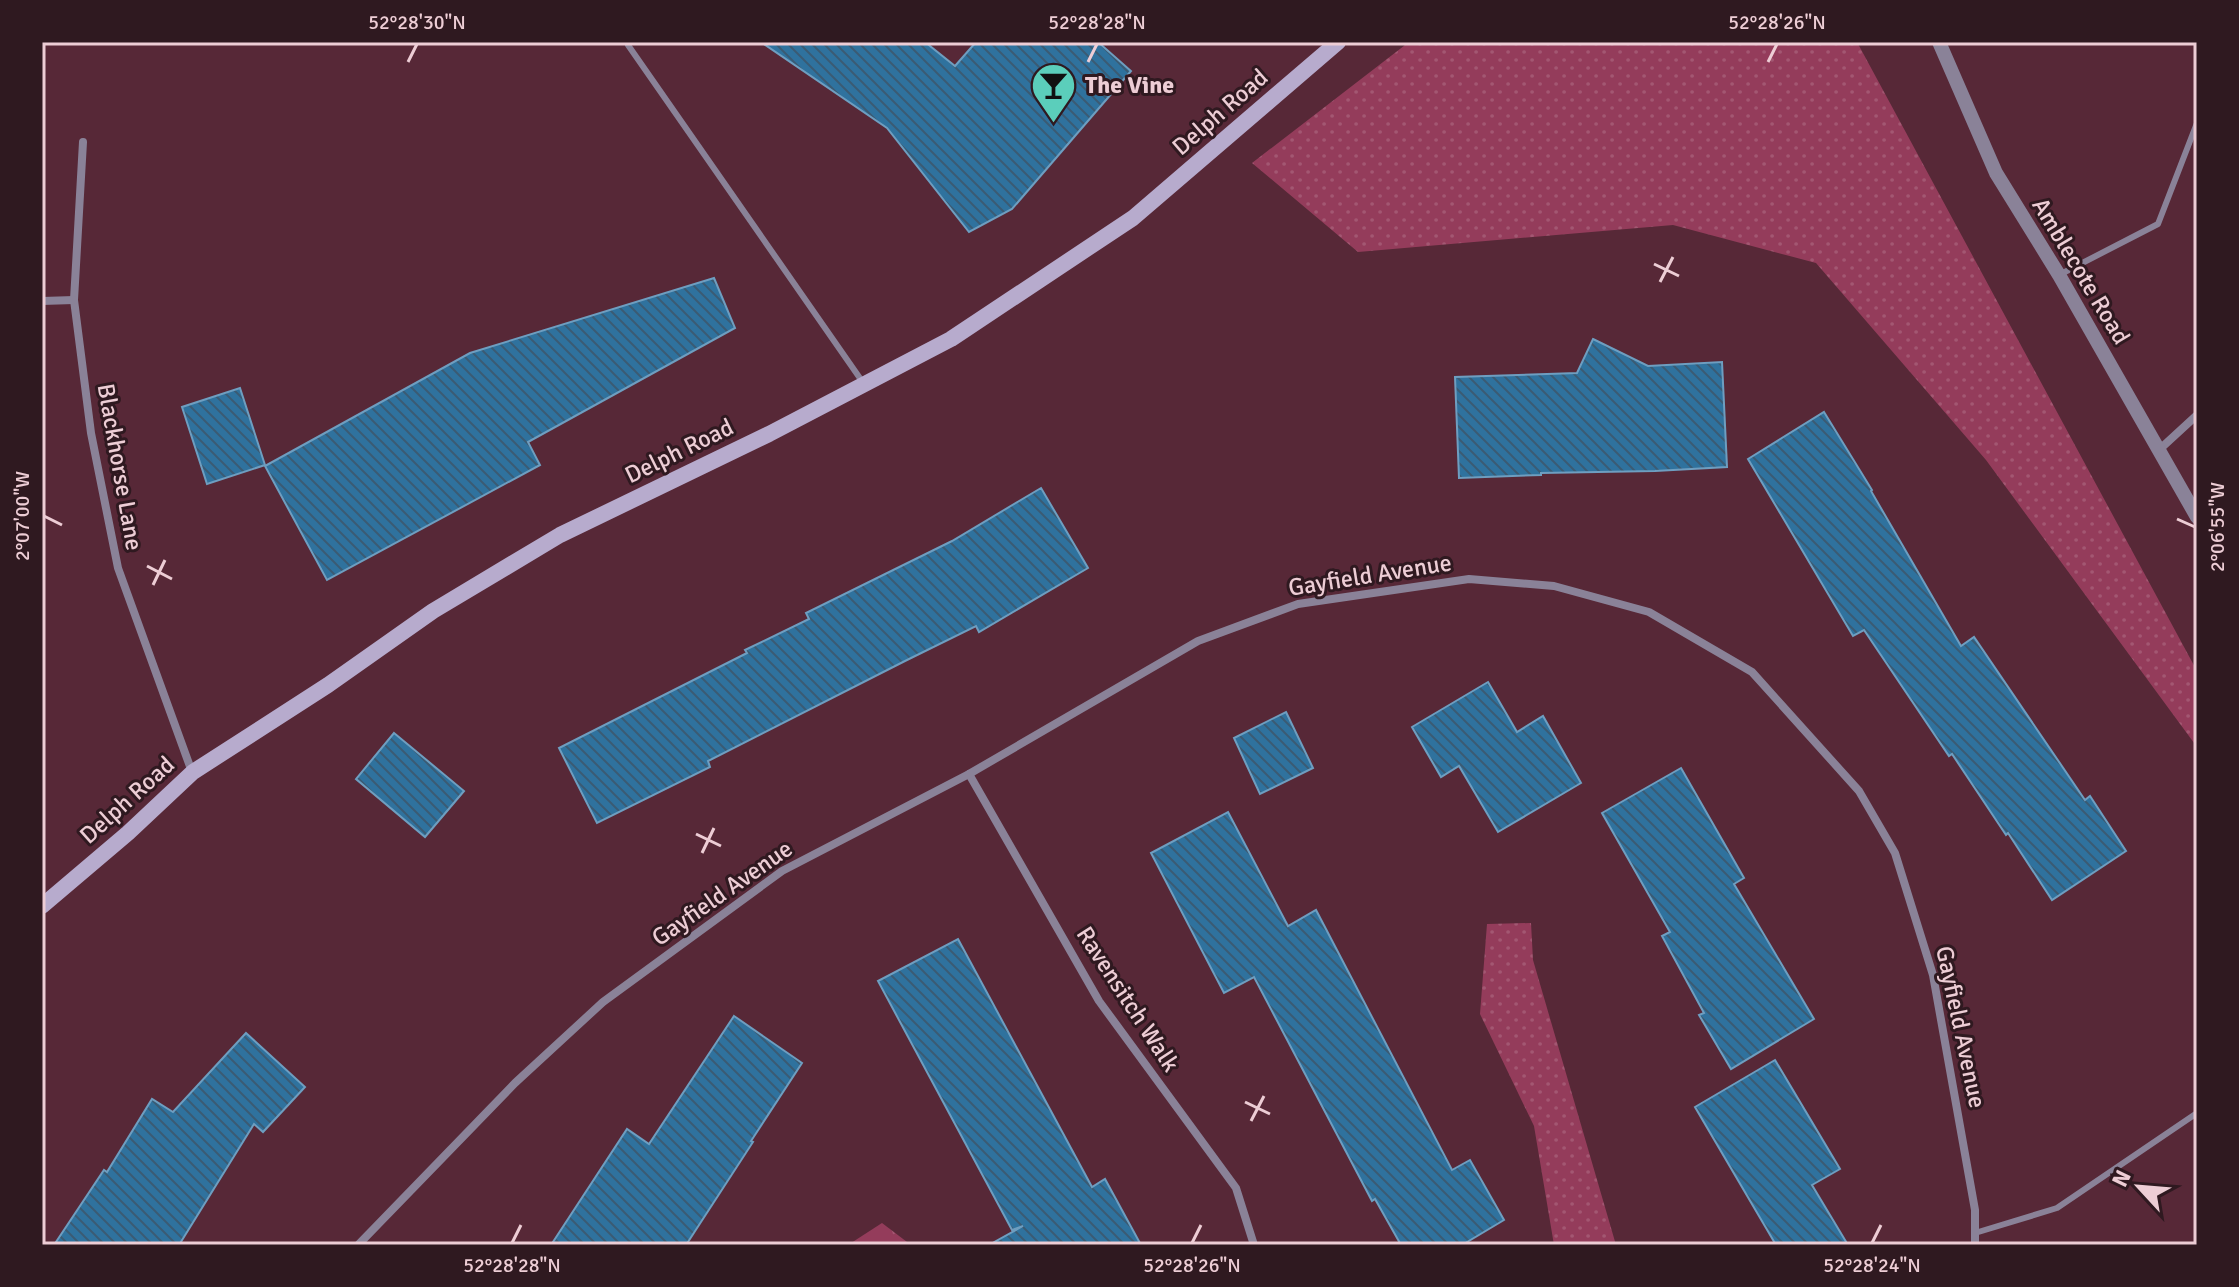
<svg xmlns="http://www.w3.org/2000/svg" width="2239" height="1287" font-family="Signika,sans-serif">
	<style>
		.grass { fill: url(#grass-tufts) }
		.park { fill: url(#park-dots) }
		.building { fill: url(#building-back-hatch); stroke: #6e9ec0; stroke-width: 2 }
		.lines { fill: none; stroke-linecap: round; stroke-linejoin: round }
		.service { stroke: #8a8298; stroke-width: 6 }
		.minor { stroke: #8a8298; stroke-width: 8 }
		.tertiary { stroke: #8a8298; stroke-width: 14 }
		.secondary { stroke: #b7abcd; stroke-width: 16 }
		.ticks { fill: none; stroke: #edcdd5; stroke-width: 3 }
		.labels { text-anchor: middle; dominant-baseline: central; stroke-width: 6; stroke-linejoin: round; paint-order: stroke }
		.poi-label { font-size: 24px; font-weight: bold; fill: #edcdd5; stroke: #2f1920; text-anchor: start }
		.street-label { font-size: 24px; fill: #edcdd5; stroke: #2f1920 }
		.neatline { fill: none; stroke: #edcdd5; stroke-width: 3 }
		.ticks-label { font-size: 20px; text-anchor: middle; fill: #edcdd5 }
	</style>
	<defs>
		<pattern id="grass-tufts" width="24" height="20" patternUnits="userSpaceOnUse" patternTransform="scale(2)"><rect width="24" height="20" fill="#943c5b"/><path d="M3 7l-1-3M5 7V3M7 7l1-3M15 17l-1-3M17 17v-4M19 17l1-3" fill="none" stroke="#a35772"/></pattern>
		<pattern id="park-dots" width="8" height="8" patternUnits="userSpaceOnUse" patternTransform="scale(2)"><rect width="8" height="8" fill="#943c5b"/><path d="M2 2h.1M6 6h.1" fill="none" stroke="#a35772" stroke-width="1.8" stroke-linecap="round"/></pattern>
		<pattern id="building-back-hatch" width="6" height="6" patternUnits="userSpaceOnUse" patternTransform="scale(2)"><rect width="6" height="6" fill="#2f729e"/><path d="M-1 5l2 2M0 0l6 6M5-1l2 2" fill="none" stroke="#3a5b74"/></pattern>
	</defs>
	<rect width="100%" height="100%" fill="#572837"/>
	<!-- grass -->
	<path class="grass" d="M882 1223 911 1245H848Z"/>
	<!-- park -->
	<g class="park">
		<path d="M1409 42H1857L2197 671V747L1986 460 1816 263 1673 225 1358 252 1252 163Z"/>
		<path d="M1531 923 1533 960 1616 1245H1554L1534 1126 1480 1014 1487 924Z"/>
	</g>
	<!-- building -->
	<g class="building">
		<path d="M761 42H925L955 66 976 42H1098L1131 71 1012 209 969 232 887 128Z"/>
		<path d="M714 278 735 328 528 442 540 465 327 580 265 466 470 353Z"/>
		<path d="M1593 339 1648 366 1722 362 1727 467 1655 471 1541 473V475L1459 478 1455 377 1577 373Z"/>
		<path d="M240 388 265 465 207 484 182 407Z"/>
		<path d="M1824 412 1872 490 1871 491 1961 646 1974 637 2085 800 2090 796 2126 851 2052 900 2008 833 2006 835 1952 754 1949 756 1864 630 1853 636 1748 459Z"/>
		<path d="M1041 488 1088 568 979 632 976 626 905 661 708 761 710 767 597 823 559 748 747 653 745 650 809 619 806 613 952 541Z"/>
		<path d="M1488 682 1517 732 1543 716 1581 783 1498 832 1459 766 1441 777 1412 727Z"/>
		<path d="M1286 712 1313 768 1260 794 1234 738Z"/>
		<path d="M394 733 464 791 425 837 356 779Z"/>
		<path d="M1681 768 1744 878 1734 884 1814 1019 1731 1069 1699 1015 1704 1013 1662 936 1670 932 1602 813Z"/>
		<path d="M1228 812 1288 926 1316 910 1452 1170 1470 1160 1504 1220 1462 1245H1401L1375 1199 1372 1201 1254 977 1224 993 1151 853Z"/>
		<path d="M958 939 1092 1187 1105 1179 1141 1245H989L1023 1226 1012 1230 878 981Z"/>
		<path d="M734 1016 802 1063 751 1141 753 1142 686 1245H551L627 1129 649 1144Z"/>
		<path d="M246 1033 305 1087 263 1132 254 1124 179 1245H54L104 1170 107 1172 152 1099 173 1112Z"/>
		<path d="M1775 1060 1840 1169 1812 1185 1848 1245H1776L1695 1107Z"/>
	</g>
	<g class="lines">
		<!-- service -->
		<g class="service">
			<path d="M628 45 864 384"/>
			<path d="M2059 275 2158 224 2197 123"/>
			<path d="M1975 1233 2057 1208 2197 1113"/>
		</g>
		<!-- minor -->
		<g class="minor">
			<path d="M83 142 74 300 91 433 118 568 192 772"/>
			<path d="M42 301 74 300"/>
			<path d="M2160 449 2197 415"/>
			<path d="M969 774 1099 1001 1236 1188 1254 1245"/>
			<path d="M358 1245 515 1083 603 1002 782 871 969 774 1198 641 1298 604 1469 579 1554 586 1649 612 1752 672 1859 791 1895 853 1933 975 1975 1210V1245"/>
		</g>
		<!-- tertiary -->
		<path class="tertiary" d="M1939 42 1996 173 2059 275 2197 517"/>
		<!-- secondary -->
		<path class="secondary" d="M42 906 128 833 193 772 328 685 433 611 560 535 769 434 951 339 1133 218 1338 42"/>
	</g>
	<!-- ticks -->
	<path class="ticks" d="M408 62 417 44M1088 62 1097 44M1768 62 1777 44M1654 264 1679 276M1660 282 1673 257M44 516 62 525M2177 519 2195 527M147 566 172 579M153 585 165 560M696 834 721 846M702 853 714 828M1245 1102 1270 1114M1251 1121 1264 1096M512 1243 521 1225M1192 1243 1201 1225M1872 1243 1881 1225"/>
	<!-- icons -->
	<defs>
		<symbol id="bar-pin" viewBox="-11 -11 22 30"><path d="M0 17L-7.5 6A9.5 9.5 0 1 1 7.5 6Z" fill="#5bcebb" stroke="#2f1920"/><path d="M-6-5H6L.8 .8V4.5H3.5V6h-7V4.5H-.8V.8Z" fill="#111"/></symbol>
	</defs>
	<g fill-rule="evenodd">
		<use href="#bar-pin" x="1028" y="60" width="51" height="69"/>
	</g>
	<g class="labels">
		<!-- poi labels -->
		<g class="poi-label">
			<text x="1085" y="85">The Vine</text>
		</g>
		<!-- street labels -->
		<g class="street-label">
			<text transform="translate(1220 112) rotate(-41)">Delph Road</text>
			<text transform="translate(2081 271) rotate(59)">Amblecote Road</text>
			<text transform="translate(679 451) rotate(-26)">Delph Road</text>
			<text transform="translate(120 467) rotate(80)">Blackhorse Lane</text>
			<text transform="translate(1370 575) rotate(-9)">Gayfield Avenue</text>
			<text transform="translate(127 800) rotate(-42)">Delph Road</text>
			<text transform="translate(722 893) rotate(-35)">Gayfield Avenue</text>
			<text transform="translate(1128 999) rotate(57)">Ravensitch Walk</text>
			<text transform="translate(1961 1027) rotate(78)">Gayfield Avenue</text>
		</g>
	</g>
	<!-- border -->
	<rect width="2239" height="1287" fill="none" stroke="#2f1920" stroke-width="88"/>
	<!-- north arrow -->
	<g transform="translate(2139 1187) rotate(296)" stroke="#2f1920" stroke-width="6" paint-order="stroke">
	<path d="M0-6L14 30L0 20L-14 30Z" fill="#edcdd5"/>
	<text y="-12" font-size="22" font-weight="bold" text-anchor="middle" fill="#edcdd5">N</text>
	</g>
	<rect x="44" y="44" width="2151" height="1199" class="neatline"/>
	<g class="ticks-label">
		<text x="417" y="29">52°28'30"N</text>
		<text x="1097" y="29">52°28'28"N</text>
		<text x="1777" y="29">52°28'26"N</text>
		<text transform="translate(22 516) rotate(-90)" y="7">2°07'00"W</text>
		<text transform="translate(2217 527) rotate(-90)" y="7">2°06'55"W</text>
		<text x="512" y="1272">52°28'28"N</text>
		<text x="1192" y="1272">52°28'26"N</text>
		<text x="1872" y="1272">52°28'24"N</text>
	</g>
</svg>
